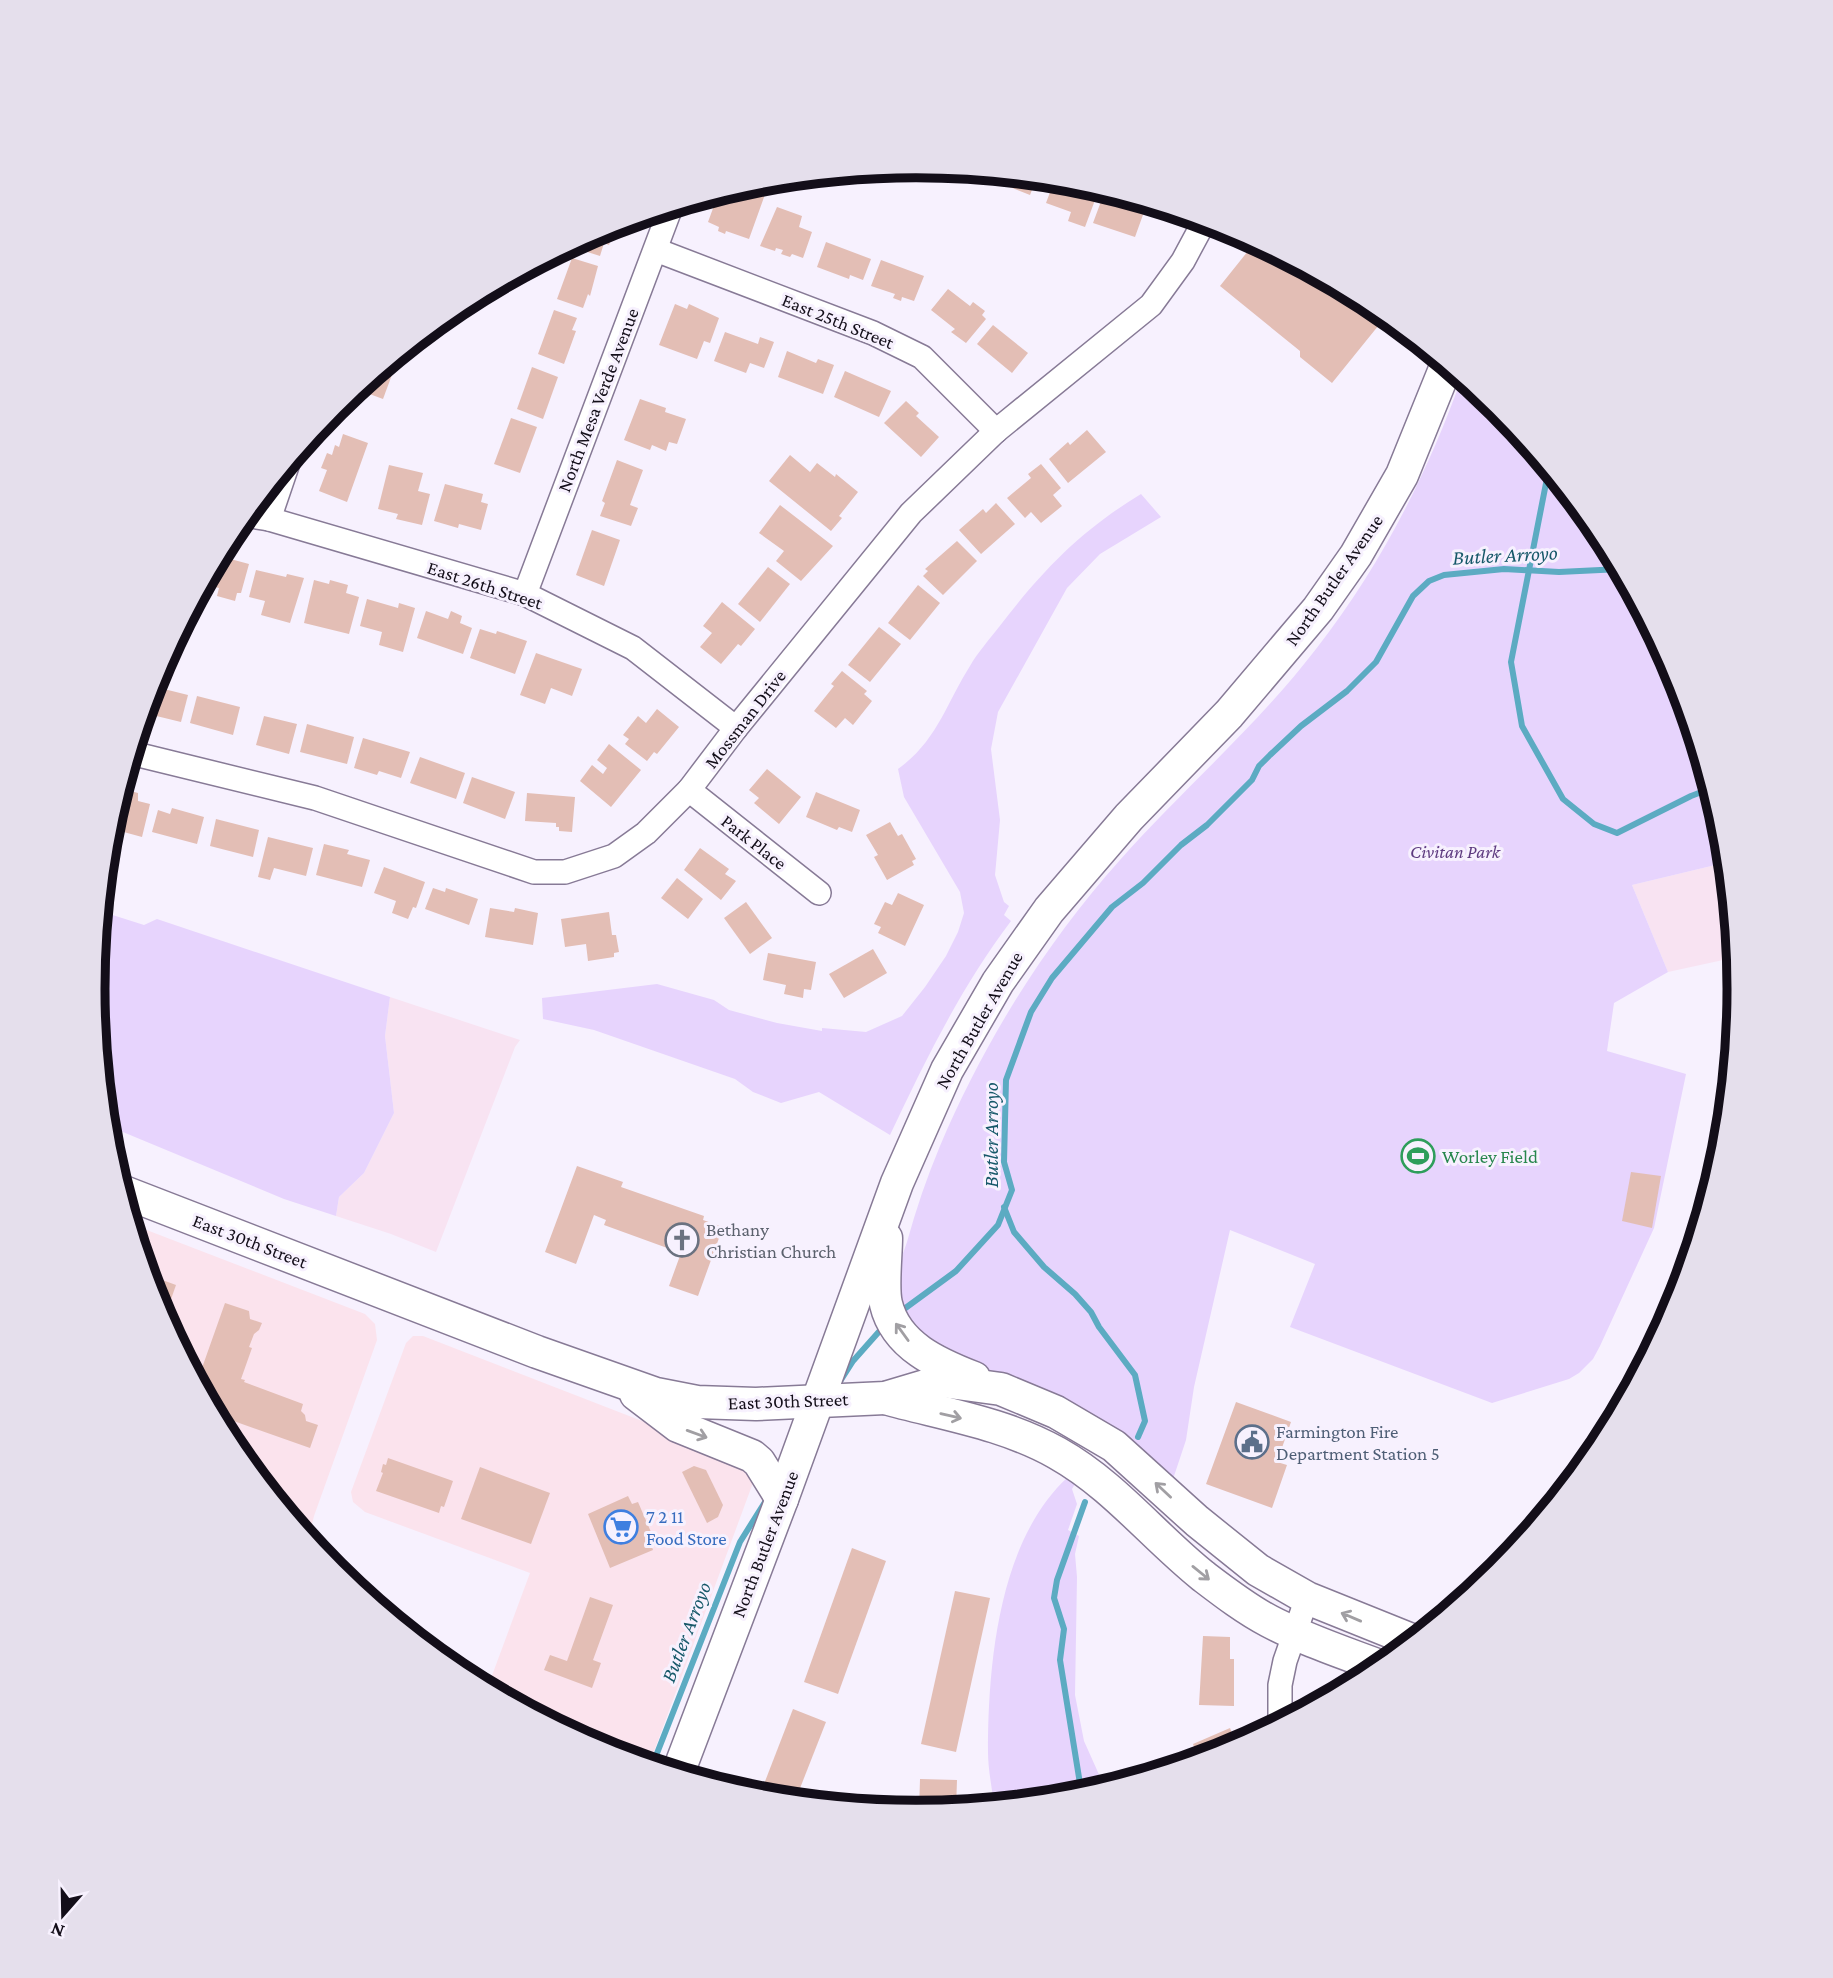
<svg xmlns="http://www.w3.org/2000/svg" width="1833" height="1978" font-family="'Crimson Pro',serif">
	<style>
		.commercial { fill: #fbe3ed }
		.industrial { fill: #f8e3f2 }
		.green { fill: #e7d4fd }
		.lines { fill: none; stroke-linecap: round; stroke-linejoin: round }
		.stream { stroke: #5cabc2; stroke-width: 6 }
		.building { fill: #e3beb5 }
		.minor-casing { stroke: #877a96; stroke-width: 26 }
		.secondary-casing { stroke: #877a96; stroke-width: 35 }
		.minor { stroke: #fff; stroke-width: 23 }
		.secondary { stroke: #fff; stroke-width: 32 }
		.oneway { stroke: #a19fa3 }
		.labels { text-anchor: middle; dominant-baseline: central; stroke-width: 6; stroke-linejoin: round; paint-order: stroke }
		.street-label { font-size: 19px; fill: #130e19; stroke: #f7f1fe }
		.park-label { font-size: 19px; font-style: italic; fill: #5e3b80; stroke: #f7f1fe }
		.leisure-label { font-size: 19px; fill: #27864d; stroke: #f7f1fe; text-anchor: start }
		.worship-label { font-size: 19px; fill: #5b616d; stroke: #f7f1fe; text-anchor: start }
		.service-label { font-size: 19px; fill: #4e5e75; stroke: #f7f1fe; text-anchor: start }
		.shop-label { font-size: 19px; fill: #366cbe; stroke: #f7f1fe; text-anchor: start }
		.water-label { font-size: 21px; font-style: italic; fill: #165869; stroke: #f7f1fe }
		.rim { fill: none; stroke: #130e19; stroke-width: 9 }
	</style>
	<rect width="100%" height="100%" fill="#f7f1fe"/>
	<!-- commercial -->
	<g class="commercial">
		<path d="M131 1224 365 1314 375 1324 377 1340 314 1516 308 1540 231 1446 155 1304Z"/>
		<path d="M413 1336H423L740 1459 754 1480 649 1765 601 1750 487 1689 530 1573 365 1512 353 1502 351 1492 406 1343Z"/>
	</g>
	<!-- industrial -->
	<g class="industrial">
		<path d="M1728 862 1737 957 1668 972 1632 885Z"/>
		<path d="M390 997 520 1040 515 1047 436 1252 391 1234 336 1216 339 1197 364 1173 394 1113 385 1036Z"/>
	</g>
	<!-- green -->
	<g class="green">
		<path d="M1462 377 1499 407 1602 532 1678 674 1724 829 1728 862 1632 885 1668 972 1614 1003 1607 1051 1686 1074 1654 1228 1600 1346 1593 1359 1579 1373 1569 1379 1492 1403 1290 1327 1315 1264 1230 1230 1194 1387 1186 1440 1172 1482 905 1325C903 1309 896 1290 897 1274 898 1264 904 1252 907 1242 916 1209 927 1177 940 1146 984 1042 1045 944 1120 860 1184 788 1257 726 1316 649 1380 567 1427 475 1462 377Z"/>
		<path d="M1141 494 1161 517 1100 554 1067 588 998 712 991 749 1000 820 995 875 1004 902 1009 906 1004 915 1011 921C961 987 925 1061 890 1135L819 1092 781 1103 753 1092 735 1079 594 1030 543 1019 542 998 657 984 714 1000 729 1010 777 1023 822 1031V1028L866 1032 902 1016 925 987 946 956 958 932 964 913 960 892 904 797 898 769C937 741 946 704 970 666 978 652 989 640 999 627 1042 571 1080 531 1141 494Z"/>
		<path d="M100 911 144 925 157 919 390 997 385 1036 394 1113 364 1173 339 1197 336 1216 284 1199 106 1125 93 989Z"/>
		<path d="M1068 1477 1076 1482 1072 1489 1077 1504 1068 1530 1079 1536 1075 1554 1077 1577 1075 1695 1084 1741 1105 1788 1077 1797 994 1805C992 1788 988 1769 988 1752 988 1663 999 1540 1068 1477Z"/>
	</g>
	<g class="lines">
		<!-- stream -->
		<g class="stream">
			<path d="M1549 468 1511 662 1522 726 1563 799 1594 824 1617 833 1691 796 1712 788"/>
			<path d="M1004 1207 1014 1232 1044 1267 1075 1294 1091 1312 1099 1327 1135 1375 1145 1421 1138 1437"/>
			<path d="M900 1312 956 1271 998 1225 1012 1190 1004 1162 1006 1080 1031 1012 1052 978 1112 907 1143 883 1181 845 1207 825 1252 780 1259 766 1270 755 1301 726 1347 691 1376 662 1413 596 1429 581 1444 575 1504 569 1559 572 1621 569"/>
			<path d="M839 1383 853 1361 884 1326"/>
			<path d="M652 1766 740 1542 765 1502"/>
			<path d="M1082 1796 1060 1660 1064 1629 1054 1598 1057 1580 1085 1502"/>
		</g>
	</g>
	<!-- building -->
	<g class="building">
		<path d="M989 172 1008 174 1037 177 1030 195 987 178Z"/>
		<path d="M1055 179 1098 192 1085 227 1068 221 1071 212 1046 203Z"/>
		<path d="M756 181 768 186 749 239 726 231 725 234 718 231 719 227 708 222 719 192Z"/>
		<path d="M1103 196 1133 204 1132 208 1144 212 1135 237 1093 223Z"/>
		<path d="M777 207 802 216 799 227 812 232 803 258 792 254 790 257 781 254 783 250 776 248 775 251 760 246Z"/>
		<path d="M617 223 609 245 604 243 600 256 578 249 581 239 602 228Z"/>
		<path d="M1256 241 1374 304 1387 315 1332 383 1300 357V351L1220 286Z"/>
		<path d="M826 242 871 259 863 280 850 275 849 279 817 267Z"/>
		<path d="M572 258 598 266 590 296 588 294 583 308 557 299Z"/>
		<path d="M881 260 924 276 914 301 902 297 901 301 893 298 895 294 871 286Z"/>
		<path d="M948 289 970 306 973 302 985 311 982 315 986 319 966 343 951 332 955 329 931 310Z"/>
		<path d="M675 304 687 309 689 304 719 318 710 343 704 341 697 359 659 345Z"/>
		<path d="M554 310 577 318 572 330 576 331 564 364 538 354Z"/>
		<path d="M993 325 1028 353 1012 373 977 344Z"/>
		<path d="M725 332 758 344 760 337 774 342 764 368 750 363 746 373 714 361Z"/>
		<path d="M787 351 816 363 818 359 834 365 823 394 778 377Z"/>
		<path d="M400 353 383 399 356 389Z"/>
		<path d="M532 367 558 377 543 419 517 409Z"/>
		<path d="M845 371 891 391 879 417 834 397Z"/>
		<path d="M640 399 666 408 665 412 686 419 677 444 669 442 666 451 652 445 650 450 624 440Z"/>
		<path d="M906 401 919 413 916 416 939 437 921 457 884 423Z"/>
		<path d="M511 418 537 427 520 473 494 464Z"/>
		<path d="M1087 430 1106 452 1068 483 1049 459 1068 442 1070 445Z"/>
		<path d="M343 434 368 443 347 502 319 491 327 470 321 468 327 453 332 455 335 445 339 447Z"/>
		<path d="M790 455 810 472 817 463 835 477 836 474 858 492 839 516 842 518 831 531 769 481Z"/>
		<path d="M617 460 643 470 630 505 638 508 631 526 600 516 605 503 602 501Z"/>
		<path d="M1041 464 1061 488 1053 495 1062 506 1041 523 1031 512 1025 518 1007 498 1031 478 1028 474Z"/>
		<path d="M389 465 423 473 418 491 430 494 422 525 396 519 398 514 378 509Z"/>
		<path d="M445 484 483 494 481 502 488 504 481 530 459 524 458 528 434 521Z"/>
		<path d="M996 503 1015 524 981 554 959 530 983 509 986 513Z"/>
		<path d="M780 505 833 546 801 581 776 561 784 551 759 533Z"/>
		<path d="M592 530 620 540 604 586 576 575Z"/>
		<path d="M957 541 977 561 943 595 923 576 928 571 925 569Z"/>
		<path d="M223 557 249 564 241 593H237L235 601 217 596 219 588 204 584 217 559 222 560Z"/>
		<path d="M768 567 790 584 760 622 738 604Z"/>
		<path d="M256 570 286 577 287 574 304 578 290 623 261 615 265 601 249 597Z"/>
		<path d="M314 580 329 584 330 580 348 585 346 593 359 597 349 634 304 623Z"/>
		<path d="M918 585 940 603 910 640 888 623Z"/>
		<path d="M367 599 398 608 399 603 415 608 403 652 379 645 382 632 360 626Z"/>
		<path d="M722 602 755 629 741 646 738 644 721 664 700 647 712 633 703 626Z"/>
		<path d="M426 611 448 619 451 611 462 616 460 623 472 628 463 654 417 638Z"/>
		<path d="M879 627 901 644 870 682 848 665Z"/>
		<path d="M480 629 496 634 497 631 527 641 515 674 470 658Z"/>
		<path d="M536 653 582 669 572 696 551 688 545 704 520 695Z"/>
		<path d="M842 671 867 691 864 694 872 701 853 725 845 718 836 728 814 711 834 686 831 684Z"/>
		<path d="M152 686 188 695 181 722 144 713Z"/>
		<path d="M197 696 240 707 233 735 190 723Z"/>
		<path d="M657 709 679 727 657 754 654 752 647 761 625 744 629 739 623 735 638 716 646 723Z"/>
		<path d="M264 716 297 724 289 754 256 745Z"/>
		<path d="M307 724 354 737 347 764 300 752Z"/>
		<path d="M363 738 410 752 401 778 379 771 377 775 354 768Z"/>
		<path d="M609 744 641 770 611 807 580 781 592 765 603 774 607 768 597 760Z"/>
		<path d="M420 757 465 773 456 799 410 783Z"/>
		<path d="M767 769 801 797 779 824 754 803 759 798 749 790Z"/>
		<path d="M472 777 515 792 505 819 463 803Z"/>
		<path d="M123 789 138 793V801L150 804 142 837 120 831 122 822 111 819 120 791 122 792Z"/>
		<path d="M816 792 860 810 852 832 839 827 837 830 806 817Z"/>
		<path d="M527 793 575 797 572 832 559 831V827H556V823L525 821Z"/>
		<path d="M172 808 204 817 197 844 152 832 158 810 170 814Z"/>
		<path d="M216 819 259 830 253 857 210 846Z"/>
		<path d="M890 822 898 836 902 834 916 859 912 861 914 865 887 880 874 857 878 855 866 835Z"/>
		<path d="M268 837 313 848 306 876 274 868 270 880 258 877Z"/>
		<path d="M324 844 349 850 347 854 370 860 362 887 316 875Z"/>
		<path d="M700 848 729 869 725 874 736 881 721 900 684 870Z"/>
		<path d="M384 867 425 882 416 908 413 907 408 919 392 913 396 901 374 893Z"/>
		<path d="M677 878 703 899 688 919 661 898Z"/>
		<path d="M433 888 445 892 446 888 478 899 469 925 425 909Z"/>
		<path d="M898 893 924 905 905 946 878 933 881 927 874 924 885 902 892 905Z"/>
		<path d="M746 902 772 938 750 954 724 918Z"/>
		<path d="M490 908 514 912 515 908 538 913 533 945 485 937Z"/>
		<path d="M609 912 612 935H616L619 952 614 953V957L588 961 586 944 565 947 561 919Z"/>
		<path d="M873 949 887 973 844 998 829 974Z"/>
		<path d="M768 953 816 962 811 990 804 989 803 998 784 994 786 985 763 980Z"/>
		<path d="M577 1166 623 1182 621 1187 704 1216 703 1220 723 1227 698 1296 669 1286 681 1253 604 1225 606 1220 594 1215 576 1264 545 1252Z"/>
		<path d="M1631 1172 1661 1176 1652 1228 1622 1221Z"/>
		<path d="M146 1274 176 1285 164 1319 155 1304Z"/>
		<path d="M225 1303 249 1311 250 1319 262 1323 259 1330 254 1334 249 1347 252 1348 241 1379 245 1380 244 1382 303 1404 301 1411 305 1415 306 1421 318 1425 310 1448 214 1414 197 1382Z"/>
		<path d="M1236 1402 1291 1422 1277 1462 1287 1465 1272 1508 1206 1484Z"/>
		<path d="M388 1458 453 1481 444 1507 441 1506 439 1513 376 1491 383 1473 381 1472 383 1464 386 1465Z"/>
		<path d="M694 1466 706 1470 723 1505 718 1517 707 1523 682 1472Z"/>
		<path d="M480 1467 550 1493 531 1544 461 1519Z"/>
		<path d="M628 1496 632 1504 638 1502 654 1539 650 1541 653 1550 610 1568 588 1514Z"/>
		<path d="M852 1548 886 1561 838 1694 804 1682Z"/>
		<path d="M955 1591 990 1598 956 1752 921 1744Z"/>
		<path d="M590 1597 613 1605 593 1660 601 1663 592 1688 544 1670 550 1655 567 1661Z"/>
		<path d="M1203 1636 1230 1637V1659H1234V1706L1199 1705Z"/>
		<path d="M793 1709 826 1722 795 1801 759 1797Z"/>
		<path d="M1230 1728 1237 1746 1231 1748V1750L1199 1760 1193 1744Z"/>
		<path d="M920 1779 957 1780 956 1809 919 1812Z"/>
	</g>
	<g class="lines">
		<defs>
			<g id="minor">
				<path d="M656 250 873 333 922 357 996 431"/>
				<path d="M245 515 269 519 525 594 633 648 736 728"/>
				<path d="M269 519 288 463"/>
				<path d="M525 594 671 207"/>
				<path d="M131 753 315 798 534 872H565L614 856 646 833 689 790 736 728 911 513 996 431 1151 305 1183 261 1205 220"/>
				<path d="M689 790 819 893"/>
				<path d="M1280 1724V1685L1285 1661 1307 1598"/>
			</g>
			<g id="secondary">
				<path d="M121 1191 537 1352 656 1394 697 1402 756 1404 885 1398 942 1381 1001 1389 1056 1412 1114 1446 1197 1521 1258 1570 1307 1598 1414 1641"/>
				<path d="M886 1238C886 1255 882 1288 886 1304 896 1346 938 1364 974 1378"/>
				<path d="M636 1394 678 1426 752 1456 759 1462 782 1499"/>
				<path d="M885 1398C943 1414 1004 1423 1057 1453 1114 1485 1153 1536 1203 1576 1224 1592 1246 1609 1269 1621 1305 1640 1345 1653 1382 1667"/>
				<path d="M678 1773 782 1499 897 1183 947 1070 998 982 1049 910 1129 817 1229 714 1318 609 1356 555 1402 475 1447 364"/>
			</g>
		</defs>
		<!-- minor casing -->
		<use href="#minor" class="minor-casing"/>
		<!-- secondary casing -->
		<use href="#secondary" class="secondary-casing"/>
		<!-- minor -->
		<use href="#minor" class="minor"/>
		<!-- secondary -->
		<use href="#secondary" class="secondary"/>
	</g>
	<!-- one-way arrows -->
	<defs><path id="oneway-shaft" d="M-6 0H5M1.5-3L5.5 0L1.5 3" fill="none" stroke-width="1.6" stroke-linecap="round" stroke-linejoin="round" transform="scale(1.75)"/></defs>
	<g class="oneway">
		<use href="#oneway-shaft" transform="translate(902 1332) rotate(-126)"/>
		<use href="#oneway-shaft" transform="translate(951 1416) rotate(13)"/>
		<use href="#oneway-shaft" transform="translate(697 1434) rotate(20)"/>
		<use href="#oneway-shaft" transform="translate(1163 1490) rotate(-137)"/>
		<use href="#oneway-shaft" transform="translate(1201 1573) rotate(39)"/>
		<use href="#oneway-shaft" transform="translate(1351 1617) rotate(-157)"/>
	</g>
	<!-- icons -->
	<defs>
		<symbol id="stadium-ring" viewBox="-11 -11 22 22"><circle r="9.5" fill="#f7f1fe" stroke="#2e9e5b" stroke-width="1.5"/><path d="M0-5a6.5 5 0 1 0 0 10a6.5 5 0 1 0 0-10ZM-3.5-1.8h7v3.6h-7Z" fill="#2e9e5b"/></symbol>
		<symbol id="church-ring" viewBox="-11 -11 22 22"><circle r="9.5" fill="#f7f1fe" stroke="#6b7280" stroke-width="1.5"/><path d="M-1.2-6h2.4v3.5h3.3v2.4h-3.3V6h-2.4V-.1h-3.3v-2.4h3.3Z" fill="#6b7280"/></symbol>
		<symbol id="civic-ring" viewBox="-11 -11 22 22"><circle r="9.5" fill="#f7f1fe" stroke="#5c6f8a" stroke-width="1.5"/><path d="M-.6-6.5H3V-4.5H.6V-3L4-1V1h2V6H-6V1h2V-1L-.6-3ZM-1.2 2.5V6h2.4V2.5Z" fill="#5c6f8a"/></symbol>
		<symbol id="supermarket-ring" viewBox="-11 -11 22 22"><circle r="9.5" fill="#f7f1fe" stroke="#3f7fe0" stroke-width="1.5"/><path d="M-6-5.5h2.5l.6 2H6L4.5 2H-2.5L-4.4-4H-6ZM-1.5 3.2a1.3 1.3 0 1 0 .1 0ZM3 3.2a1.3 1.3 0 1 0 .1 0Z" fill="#3f7fe0"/></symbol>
	</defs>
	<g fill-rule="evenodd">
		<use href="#stadium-ring" x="1399" y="1137" width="38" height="38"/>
		<use href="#church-ring" x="663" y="1221" width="38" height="38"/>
		<use href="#civic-ring" x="1233" y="1423" width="38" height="38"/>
		<use href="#supermarket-ring" x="602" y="1508" width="38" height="38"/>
	</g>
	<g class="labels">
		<!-- street labels -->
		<g class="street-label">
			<text transform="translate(838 321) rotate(22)">East 25th Street</text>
			<text transform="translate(598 400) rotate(-69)">North Mesa Verde Avenue</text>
			<text transform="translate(1334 580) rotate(-55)">North Butler Avenue</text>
			<text transform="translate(485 585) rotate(18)">East 26th Street</text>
			<text transform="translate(745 719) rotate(-52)">Mossman Drive</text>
			<text transform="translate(754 842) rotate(38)">Park Place</text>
			<text transform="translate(979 1020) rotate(-60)">North Butler Avenue</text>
			<text transform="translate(250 1241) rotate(21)">East 30th Street</text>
			<text transform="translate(788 1401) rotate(-2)">East 30th Street</text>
			<text transform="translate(765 1544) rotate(-69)">North Butler Avenue</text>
		</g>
		<!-- park labels -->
		<g class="park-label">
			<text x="1455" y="851">Civitan Park</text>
		</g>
		<!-- leisure labels -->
		<g class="leisure-label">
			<text x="1442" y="1156">Worley Field</text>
		</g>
		<!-- worship labels -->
		<g class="worship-label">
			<text x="706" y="1229">Bethany<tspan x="706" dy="22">Christian Church</tspan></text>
		</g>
		<!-- service labels -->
		<g class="service-label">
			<text x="1276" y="1431">Farmington Fire<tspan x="1276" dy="22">Department Station 5</tspan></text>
		</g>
		<!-- shop labels -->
		<g class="shop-label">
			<text x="646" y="1516">7 2 11<tspan x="646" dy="22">Food Store</tspan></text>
		</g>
		<!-- water labels -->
		<g class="water-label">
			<text transform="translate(1505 555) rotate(-3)">Butler Arroyo</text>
			<text transform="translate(991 1135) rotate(-90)">Butler Arroyo</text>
			<text transform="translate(686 1632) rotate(-69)">Butler Arroyo</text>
		</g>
	</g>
	<!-- crop -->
	<path d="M0 0H1833V1978H0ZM105 989a811 811 0 1 1 1622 0a811 811 0 1 1-1622 0Z" fill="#e5dfec" fill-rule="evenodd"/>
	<path class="rim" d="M105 989a811 811 0 1 1 1622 0a811 811 0 1 1-1622 0Z"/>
	<!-- north arrow -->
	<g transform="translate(63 1915) rotate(200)" stroke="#f7f1fe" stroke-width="5" paint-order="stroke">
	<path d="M0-5L12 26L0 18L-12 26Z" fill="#130e19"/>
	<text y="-10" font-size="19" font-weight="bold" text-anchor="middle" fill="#130e19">N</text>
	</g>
</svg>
